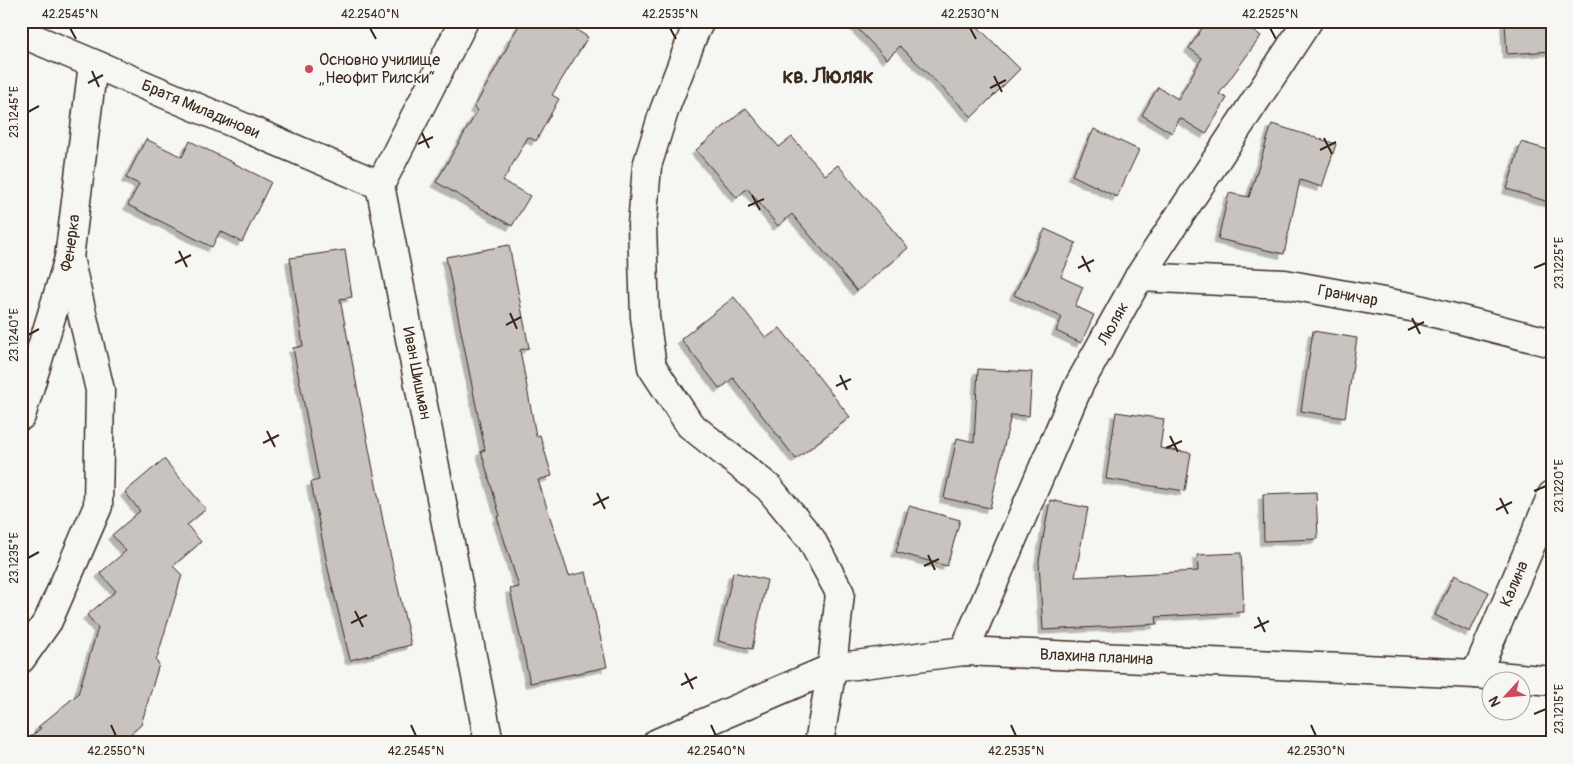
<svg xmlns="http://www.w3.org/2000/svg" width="1573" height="764" font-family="Pangolin,sans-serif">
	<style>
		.building { fill: #c8c3be; stroke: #3b2a1e; filter: url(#shadow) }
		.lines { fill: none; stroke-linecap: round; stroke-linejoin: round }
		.minor-casing { stroke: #3b2a1e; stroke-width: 31 }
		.minor { stroke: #f6f6f2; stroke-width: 28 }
		.ticks { fill: none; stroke: #3b2a1e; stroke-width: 2 }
		.poi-dot { fill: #d1495b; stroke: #f6f6f2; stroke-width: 2 }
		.labels { text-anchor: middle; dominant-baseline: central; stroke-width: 4; stroke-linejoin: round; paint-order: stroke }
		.poi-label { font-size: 16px; fill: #3b2a1e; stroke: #f6f6f2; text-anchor: start }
		.street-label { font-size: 16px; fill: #3b2a1e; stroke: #f6f6f2 }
		.district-label { font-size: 21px; font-weight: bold; fill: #3b2a1e; stroke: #f6f6f2 }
		.neatline { fill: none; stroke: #3b2a1e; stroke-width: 2 }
		.ticks-label { font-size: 12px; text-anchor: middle; fill: #3b2a1e }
	</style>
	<defs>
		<filter id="shadow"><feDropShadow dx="-4.5" dy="4.5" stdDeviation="0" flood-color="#0004"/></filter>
	</defs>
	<rect width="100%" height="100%" fill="#f6f6f2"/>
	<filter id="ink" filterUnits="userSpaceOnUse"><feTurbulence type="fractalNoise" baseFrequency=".02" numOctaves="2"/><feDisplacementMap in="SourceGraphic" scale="10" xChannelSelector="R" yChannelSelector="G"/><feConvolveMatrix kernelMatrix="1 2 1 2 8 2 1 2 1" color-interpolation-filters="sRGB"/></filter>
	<g filter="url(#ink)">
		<!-- building -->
		<g class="building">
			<path d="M522 21H562L588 37 552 95 559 99 536 141 528 137 503 181 530 196 512 226 436 182 478 110 474 108 509 44 508 43Z"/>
			<path d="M850 21H972L1020 69 972 117 900 46 887 59Z"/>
			<path d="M1207 21H1240L1261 36 1219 94 1227 98 1206 134 1180 118 1172 133 1142 115 1158 87 1178 99 1202 58 1189 48Z"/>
			<path d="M1529 21H1552V51L1507 54 1505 23Z"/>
			<path d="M746 108 779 147 792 137 825 175 838 165 908 248 857 291 792 214 778 226 747 188 737 198 696 150Z"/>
			<path d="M1272 124 1336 144 1322 187 1300 180 1284 254 1218 239 1229 193 1249 197Z"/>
			<path d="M1094 129 1139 150 1117 197 1072 175Z"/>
			<path d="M146 139 182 157 190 141 271 182 242 242 220 231 212 247 128 205 139 184 126 178Z"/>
			<path d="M1521 142 1552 151V203L1507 189Z"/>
			<path d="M1045 229 1076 243 1061 277 1083 287 1075 306 1094 315 1081 343 1056 331 1062 317 1014 295Z"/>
			<path d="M509 245 529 348 520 350 536 436 540 435 552 476 538 480 569 576 586 572 607 667 530 683 510 589 519 587 497 517 500 516 481 451 485 450 446 257Z"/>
			<path d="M345 250 352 297 340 299 385 531 411 645 350 660 328 569 311 482 319 480 293 348 303 346 290 258Z"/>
			<path d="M734 297 766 338 780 328 850 417 796 459 733 378 720 389 681 339Z"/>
			<path d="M1313 331 1357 338 1345 418 1301 411Z"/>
			<path d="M978 369 1032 372 1029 416 1011 415 990 508 944 498 957 438 974 442Z"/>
			<path d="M1116 412 1164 419 1160 448 1191 453 1185 491 1106 479Z"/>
			<path d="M164 459 206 509 187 525 201 542 173 566 182 575 156 661 159 664 141 725 120 743H23L41 728 38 727 78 694 98 628 87 615 116 591 100 573 126 551 112 535 140 511 125 492Z"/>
			<path d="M1316 492 1318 539 1264 541 1263 494Z"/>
			<path d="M1050 500 1088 508 1075 577 1198 571 1197 555 1241 553 1244 612 1156 617 1157 624 1043 630 1039 561Z"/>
			<path d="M909 506 960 520 947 566 896 552Z"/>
			<path d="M733 572 767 580 752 649 718 641Z"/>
			<path d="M1454 575 1489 592 1470 632 1435 615Z"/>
		</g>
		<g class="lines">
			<defs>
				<g id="minor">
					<path id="s1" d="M464 21 380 185 489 743"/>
					<path d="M700 21 694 33 664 111 647 166 642 225 645 317 652 367 690 425 769 488 811 539 840 593 832 668 819 743"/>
					<path id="s2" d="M21 33 380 185"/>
					<path id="s3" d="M1139 277 1285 284 1411 307 1552 343"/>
					<path id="s4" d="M21 416 69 258 93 64"/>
					<path id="s5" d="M964 651 1079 385 1139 277 1308 21"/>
					<path d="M21 659 48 621 98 506 100 390 69 258"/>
					<path id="s6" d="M1476 674 1552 495"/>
					<path id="s7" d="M657 743 832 668 964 651 1476 674 1552 681"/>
				</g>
			</defs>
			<!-- minor casing -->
			<use href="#minor" class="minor-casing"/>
			<!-- minor -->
			<use href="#minor" class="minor"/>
		</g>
	</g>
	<!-- ticks -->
	<path class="ticks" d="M70 28 76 39M370 28 376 39M670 28 676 39M970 28 976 39M1270 28 1276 39M92 71 99 87M994 76 1002 92M88 83 103 75M990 88 1006 80M28 112 39 106M422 133 429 148M1324 138 1332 154M418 144 433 137M1320 150 1336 142M752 195 760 210M748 206 764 199M179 251 187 267M1082 256 1090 272M175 263 191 255M1078 268 1094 260M1534 268 1546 263M510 313 517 329M1412 318 1420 334M506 325 521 317M1408 330 1424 322M28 335 39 329M840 375 847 390M836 386 851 379M267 431 275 447M1170 436 1178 452M263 443 279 435M1166 448 1182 441M1534 491 1546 486M597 493 605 509M1500 498 1508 514M593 505 609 497M1496 510 1512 502M928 555 935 570M28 558 39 552M924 566 939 559M355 611 363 627M1258 617 1265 632M351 623 367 615M1254 628 1269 621M685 673 693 689M681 685 697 677M1534 714 1546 709M111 725 116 736M411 725 416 736M711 725 716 736M1011 725 1016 736M1311 725 1316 736"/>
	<!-- markers -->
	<circle class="poi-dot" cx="309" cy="69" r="5"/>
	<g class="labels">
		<!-- poi labels -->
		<g class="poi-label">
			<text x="319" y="60">Основно училище<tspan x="319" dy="18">„Неофит Рилски“</tspan></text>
		</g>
		<!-- street labels -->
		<g class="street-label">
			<text stroke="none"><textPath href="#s2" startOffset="195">Братя Миладинови</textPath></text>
			<text stroke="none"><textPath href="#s4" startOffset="180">Фенерка</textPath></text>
			<text stroke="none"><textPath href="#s3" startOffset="210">Граничар</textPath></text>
			<text stroke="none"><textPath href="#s5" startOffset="360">Люляк</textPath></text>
			<text stroke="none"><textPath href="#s1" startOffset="376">Иван Шишман</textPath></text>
			<text stroke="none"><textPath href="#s6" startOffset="98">Калина</textPath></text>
			<text stroke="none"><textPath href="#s7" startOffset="456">Влахина планина</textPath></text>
		</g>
		<!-- district labels -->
		<g class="district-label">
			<text x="828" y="76">кв. Люляк</text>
		</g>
	</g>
	<!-- margin -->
	<rect width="1573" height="764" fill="none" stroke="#f6f6f2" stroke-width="55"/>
	<!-- north arrow -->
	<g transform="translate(1506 696) rotate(244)"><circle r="24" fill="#f6f6f2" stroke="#aba49d"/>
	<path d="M0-4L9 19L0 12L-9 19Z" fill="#d1495b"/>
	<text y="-8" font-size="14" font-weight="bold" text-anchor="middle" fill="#3b2a1e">N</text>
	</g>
	<rect x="28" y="28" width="1518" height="708" class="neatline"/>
	<g class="ticks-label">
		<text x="70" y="18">42.2545°N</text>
		<text x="370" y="18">42.2540°N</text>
		<text x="670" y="18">42.2535°N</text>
		<text x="970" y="18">42.2530°N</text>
		<text x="1270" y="18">42.2525°N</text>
		<text transform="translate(14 112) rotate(-90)" y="4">23.1245°E</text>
		<text transform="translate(1559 263) rotate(-90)" y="4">23.1225°E</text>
		<text transform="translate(14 335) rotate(-90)" y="4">23.1240°E</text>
		<text transform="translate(1559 486) rotate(-90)" y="4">23.1220°E</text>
		<text transform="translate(14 558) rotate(-90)" y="4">23.1235°E</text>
		<text transform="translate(1559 709) rotate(-90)" y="4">23.1215°E</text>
		<text x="116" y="755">42.2550°N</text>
		<text x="416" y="755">42.2545°N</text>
		<text x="716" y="755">42.2540°N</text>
		<text x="1016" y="755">42.2535°N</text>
		<text x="1316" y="755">42.2530°N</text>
	</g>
</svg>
